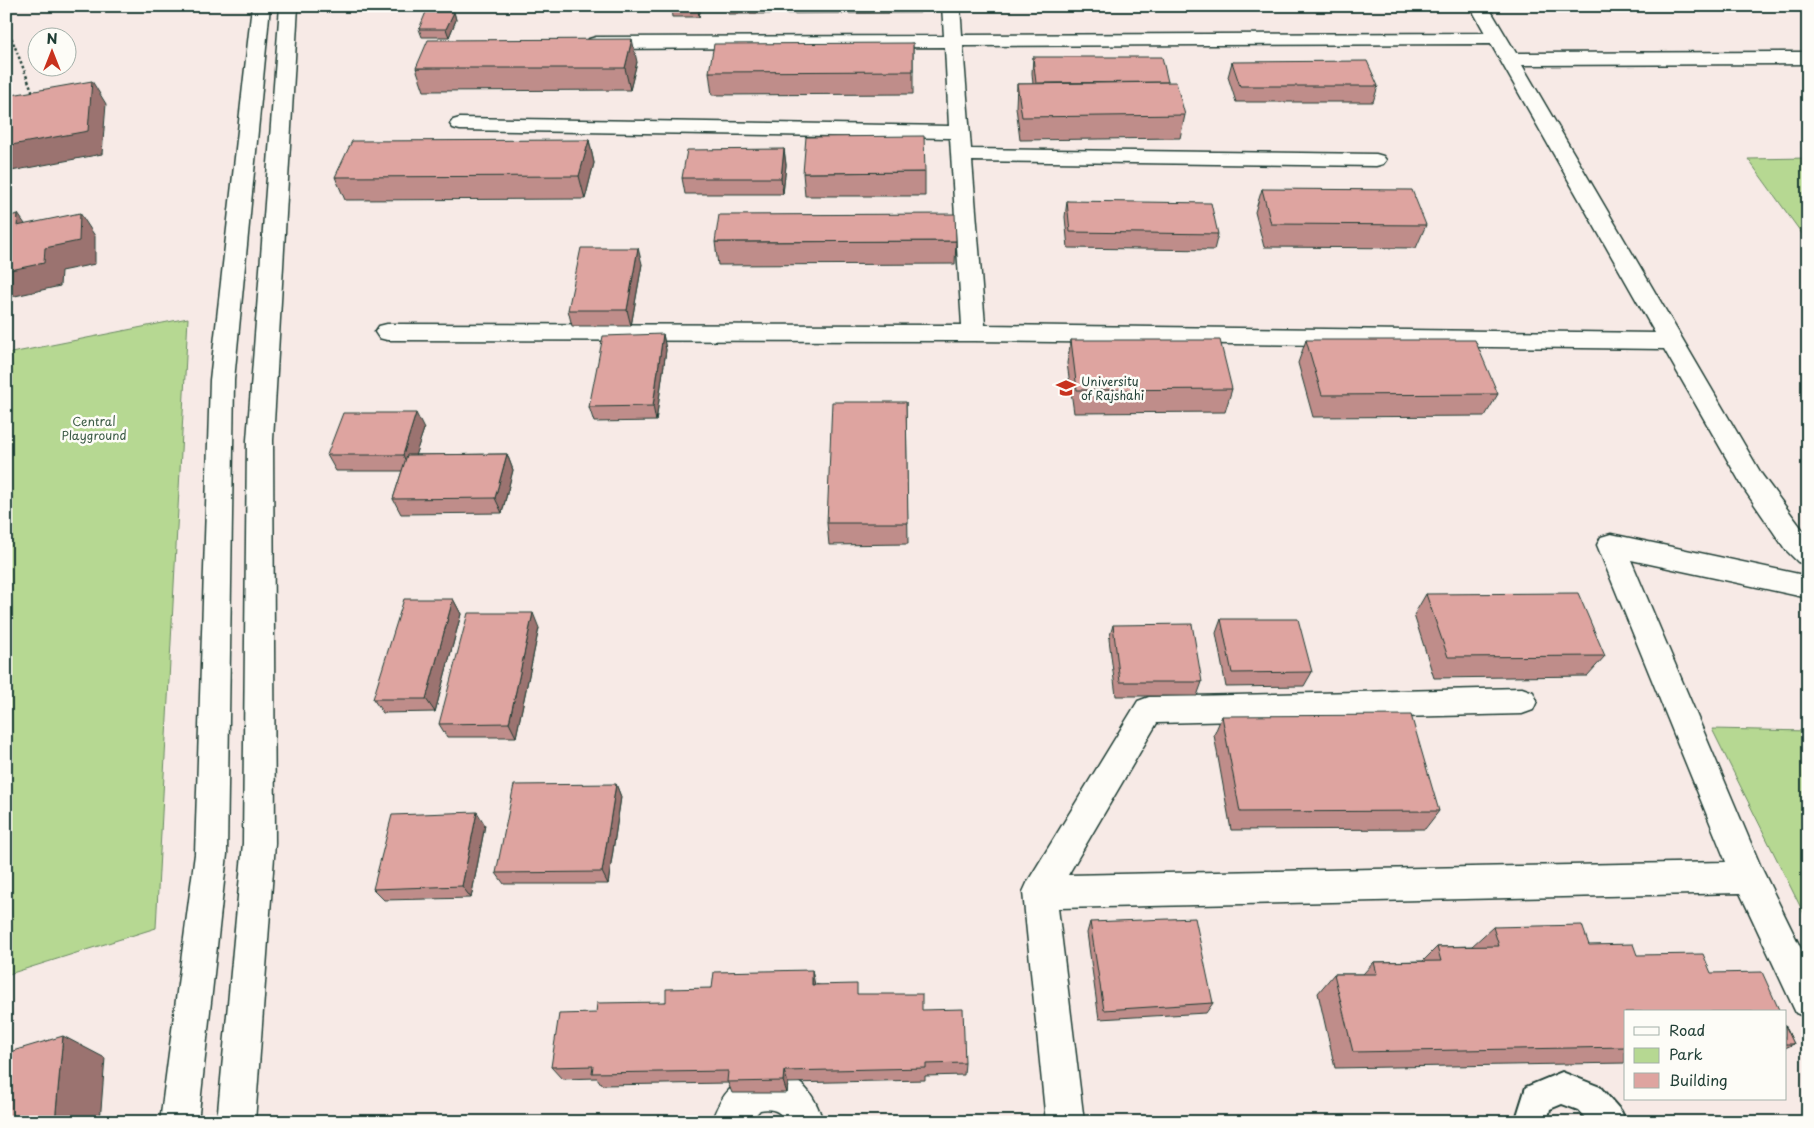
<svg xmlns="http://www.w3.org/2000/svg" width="1814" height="1128" font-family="'Playpen Sans',sans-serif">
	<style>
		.green { fill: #b6d892; stroke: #6a8a63 }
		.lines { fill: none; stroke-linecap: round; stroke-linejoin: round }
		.lane-casing { stroke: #1f3d34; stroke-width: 4 }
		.street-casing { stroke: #1f3d34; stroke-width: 3 }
		.secondary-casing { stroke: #1f3d34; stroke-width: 3 }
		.path { stroke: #1f3d34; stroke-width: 2.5; stroke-dasharray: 2.5 2.5; stroke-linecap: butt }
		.lane { fill: #fdfcf7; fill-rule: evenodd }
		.street { fill: #fdfcf7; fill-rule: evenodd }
		.secondary { fill: #fdfcf7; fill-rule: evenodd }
		.wall { fill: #bf8d8a; stroke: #1f3d34 }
		.shaded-wall { fill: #9b7370; stroke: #1f3d34 }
		.building { fill: #dea4a0; stroke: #1f3d34 }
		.labels { text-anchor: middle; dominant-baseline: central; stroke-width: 5; stroke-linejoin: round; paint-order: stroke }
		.poi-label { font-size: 12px; fill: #1f3d34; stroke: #fdfcf7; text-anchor: start }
		.park-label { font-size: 12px; fill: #3d5c47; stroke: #fdfcf7 }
	</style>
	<rect width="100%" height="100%" fill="#f7eae6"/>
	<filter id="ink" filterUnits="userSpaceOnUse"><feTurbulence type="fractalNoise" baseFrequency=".02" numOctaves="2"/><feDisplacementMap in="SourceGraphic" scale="10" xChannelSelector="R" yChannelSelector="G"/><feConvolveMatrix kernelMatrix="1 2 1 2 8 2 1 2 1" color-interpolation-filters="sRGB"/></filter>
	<g filter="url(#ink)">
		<!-- green -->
		<g class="green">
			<path d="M1808 158V242L1748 159Z"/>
			<path d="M188 318 156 928 6 975V354Z"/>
			<path d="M1712 729 1808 731V922Z"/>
		</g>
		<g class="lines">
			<defs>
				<path id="lane" d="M1562 1072 1600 1087 1621 1111 1626 1122H1589L1578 1110 1562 1104 1550 1109 1547 1122H1515L1526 1087Z"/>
				<g id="street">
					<path d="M942 6H960L962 35 1485 33 1470 6H1488L1516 53 1808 52V64L1522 65 1762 475 1808 537V565L1798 562 1785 549 1744 489 1664 349 974 341 387 340 379 338 375 332 379 326 387 324 962 325 950 138 460 130 453 128 450 124 453 120 460 118 949 126 945 47 596 49 589 47 587 43 589 39 596 37 944 36ZM1491 44 1655 333 985 325 972 161 1376 166 1383 164 1386 160 1383 156 1376 154 971 149 963 46Z"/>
					<path d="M1611 534 1808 576V598L1631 560 1761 867 1808 963V1018L1796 1013 1740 893 1058 908 1084 1122H1046L1023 892 1028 881 1138 701 1149 697 1522 688 1533 692 1537 701 1533 710 1522 714 1157 723 1068 875 1726 862 1597 545 1601 537Z"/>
					<path d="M763 1073C797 1072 814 1090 823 1122H785C781 1110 771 1108 760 1110L749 1122H711C723 1092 731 1082 763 1073Z"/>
				</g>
				<g id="secondary">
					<path d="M252 6H270L234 380 227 854 198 1122H160L195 854 210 380Z"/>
					<path d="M280 6H298L273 440 275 843 255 1122H217L243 843 247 440Z"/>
				</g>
			</defs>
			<!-- lane casing -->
			<use href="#lane" class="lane-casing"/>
			<!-- street casing -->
			<use href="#street" class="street-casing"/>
			<!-- secondary casing -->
			<use href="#secondary" class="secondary-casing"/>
			<!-- path -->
			<path class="path" d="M6 24 33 93"/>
			<!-- lane -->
			<use href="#lane" class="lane"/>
			<!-- street -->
			<use href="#street" class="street"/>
			<!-- secondary -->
			<use href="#secondary" class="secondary"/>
		</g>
		<!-- wall -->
		<g class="wall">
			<path d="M451 6H655L654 7 452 8Z"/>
			<path d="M701 6 699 17H672L671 9Z"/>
			<path d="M727 6H920V13L728 14Z"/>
			<path d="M1697 6H1808V7L1698 8Z"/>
			<path d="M454 12 456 20 449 37H422L419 29Z"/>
			<path d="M913 43V94L712 95 709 72Z"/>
			<path d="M1033 57 1168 82 1185 115 1180 138 1020 140 1016 107 1017 84H1033L1032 73Z"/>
			<path d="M637 62 630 90 424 91 416 68Z"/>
			<path d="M1232 62 1378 86 1373 102H1236L1228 77Z"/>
			<path d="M589 140 594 163 585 199 345 200 335 177Z"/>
			<path d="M784 149 786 165 783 194H685L682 178Z"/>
			<path d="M925 172V196H805L803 173Z"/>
			<path d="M1262 189 1426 225 1416 248 1264 247 1255 212Z"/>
			<path d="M1067 201 1218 234 1214 250 1068 248 1065 217Z"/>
			<path d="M956 241 955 264 718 265 715 242Z"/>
			<path d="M642 264 631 326H572L568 310Z"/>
			<path d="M663 334 666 350 656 421 594 422 589 407Z"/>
			<path d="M1071 340 1232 389 1225 412 1074 413 1067 363Z"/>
			<path d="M1306 340 1498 394 1485 416 1313 417 1298 363Z"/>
			<path d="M906 402 908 544 829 545 827 523Z"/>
			<path d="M424 429 415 455 507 454 513 470 502 513 401 514 393 499 402 471H336L327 455Z"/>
			<path d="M1426 594 1605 656 1587 676 1434 678 1414 615Z"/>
			<path d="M453 599 461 614 435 712 383 713 373 699Z"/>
			<path d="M1221 619 1312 672 1304 686 1226 687 1216 633Z"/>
			<path d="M1113 625 1202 682 1197 696H1116L1109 639Z"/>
			<path d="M539 628 516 737H447L439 724Z"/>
			<path d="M1222 716 1439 811 1425 829 1231 830 1214 735Z"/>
			<path d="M616 784 621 797 608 884H504L496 873Z"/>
			<path d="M485 825 471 898 384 900 373 889Z"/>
			<path d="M1090 922 1213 1003 1206 1013 1099 1019 1087 933Z"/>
			<path d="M1493 927 1589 945 1625 1012V1063L1335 1068 1318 993 1334 974H1363L1374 962 1423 961 1437 947 1472 946Z"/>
			<path d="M815 984 922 1010 965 1063 964 1075 925 1076V1080L788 1083 787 1093H732L728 1083 602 1085 597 1078 562 1079 551 1067 596 1013 666 1002 712 988Z"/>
			<path d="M1785 1025 1794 1044 1785 1048Z"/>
		</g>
		<!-- shaded-wall -->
		<g class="shaded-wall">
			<path d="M699 6H701L699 17 698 9Z"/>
			<path d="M454 12 456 20 449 37 446 29Z"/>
			<path d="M632 39 637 62 630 90 625 68Z"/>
			<path d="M92 81 106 104 102 154 6 172V146Z"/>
			<path d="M589 140 594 163 585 199 579 176Z"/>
			<path d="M784 149 786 165 783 194 781 178Z"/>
			<path d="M80 213 95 236V264L61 271 60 286 6 298V271L45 248Z"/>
			<path d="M18 214 34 237 17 226Z"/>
			<path d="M638 248 642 264 631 326 627 310Z"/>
			<path d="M663 334 666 350 656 421 653 406Z"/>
			<path d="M416 413 424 429 410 471 403 455Z"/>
			<path d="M507 454 513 470 502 513 495 498Z"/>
			<path d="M453 599 461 614 435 712 426 699Z"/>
			<path d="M533 613 539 628 516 737 509 723Z"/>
			<path d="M616 784 621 797 608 884 602 872Z"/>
			<path d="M477 812 485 825 471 898 462 886Z"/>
			<path d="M812 970 815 985H812Z"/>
			<path d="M63 1036 105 1058 100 1122H55Z"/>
			<path d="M784 1071 788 1083 787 1093 783 1081Z"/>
		</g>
		<!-- building -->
		<g class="building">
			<path d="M672 6H699L698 9H671Z"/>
			<path d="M426 12H454L446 29H419Z"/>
			<path d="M632 39 625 68H416L428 40Z"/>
			<path d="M913 43V71L709 72 714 44Z"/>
			<path d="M1033 57H1162L1168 82 1036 83Z"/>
			<path d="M1367 61 1378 86H1240L1232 62Z"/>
			<path d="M92 81 88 131 6 146V96Z"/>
			<path d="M1176 82 1185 115 1022 117 1017 84Z"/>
			<path d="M924 136 925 172 803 173 806 137Z"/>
			<path d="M589 140 579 176 335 177 352 141Z"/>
			<path d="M784 149 781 178H682L687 150Z"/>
			<path d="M1262 189 1412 190 1426 225 1271 224Z"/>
			<path d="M1067 201 1211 203 1218 234 1070 232Z"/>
			<path d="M80 213 79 241 45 248 44 263 6 271V217L18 214 17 226Z"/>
			<path d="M955 214 956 241 715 242 719 215Z"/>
			<path d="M581 248H638L627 310H568Z"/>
			<path d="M663 334 653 406 589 407 603 336Z"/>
			<path d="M1071 340H1220L1232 389 1077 390Z"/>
			<path d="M1306 340H1475L1498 394 1322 395Z"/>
			<path d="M832 402H906L908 523H827Z"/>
			<path d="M343 413H416L403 455H327Z"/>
			<path d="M507 454 495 498 393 499 407 455Z"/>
			<path d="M1578 593 1605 656 1448 657 1426 594Z"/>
			<path d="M404 599H453L426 699H373Z"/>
			<path d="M468 613H533L509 723 439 724Z"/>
			<path d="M1221 619H1298L1312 672 1232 673Z"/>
			<path d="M1192 624 1202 682H1120L1113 625Z"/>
			<path d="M1411 715 1439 811 1240 812 1222 716Z"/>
			<path d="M616 784 602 872 496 873 514 785Z"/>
			<path d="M477 812 462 886 373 889 392 815Z"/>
			<path d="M1195 918 1213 1003 1104 1010 1090 922Z"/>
			<path d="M1582 925 1589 945 1633 944 1637 955 1703 954 1711 973 1762 972 1780 1012H1625V1047L1353 1052 1334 974H1377L1374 962 1441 961 1437 947 1499 946 1493 927Z"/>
			<path d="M812 970V985L857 984V994H922V1010L963 1009 965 1063 926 1064V1068L784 1071 783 1081 727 1082 728 1071 592 1073 593 1066 551 1067 559 1014 596 1013 597 1003 666 1002V989L712 988 714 972Z"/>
			<path d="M1785 1025 1794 1044H1785Z"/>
			<path d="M63 1036 55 1122H6V1053Z"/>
		</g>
	</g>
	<!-- icons -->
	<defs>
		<symbol id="university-bare" viewBox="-9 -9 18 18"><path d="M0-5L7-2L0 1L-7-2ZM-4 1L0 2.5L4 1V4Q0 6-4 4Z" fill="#c8321e" stroke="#fdfcf7" stroke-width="2.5" paint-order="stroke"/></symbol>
	</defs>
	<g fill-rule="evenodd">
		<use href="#university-bare" x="1052" y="374" width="28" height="28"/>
	</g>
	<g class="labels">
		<!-- poi labels -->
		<g class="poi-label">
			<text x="1081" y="381">University<tspan x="1081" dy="14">of Rajshahi</tspan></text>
		</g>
		<!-- park labels -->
		<g class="park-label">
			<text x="94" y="421">Central<tspan x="94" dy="14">Playground</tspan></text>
		</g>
	</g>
	<!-- margin -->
	<rect width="1814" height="1128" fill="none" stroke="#fdfcf7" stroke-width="25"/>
	<rect x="12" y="12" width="1789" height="1103" fill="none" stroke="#1f3d34" stroke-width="2" filter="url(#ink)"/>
	<!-- legend -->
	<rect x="1624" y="1010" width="162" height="90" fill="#fdfcf7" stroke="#a4b0a9"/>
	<rect x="1634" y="1027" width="25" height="8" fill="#fdfcf7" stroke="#a4b0a9"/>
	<text x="1669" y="1036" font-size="15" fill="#1f3d34">Road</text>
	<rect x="1634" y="1048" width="25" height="15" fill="#b6d892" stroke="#a4b0a9"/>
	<text x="1669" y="1060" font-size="15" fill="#1f3d34">Park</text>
	<rect x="1634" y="1073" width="25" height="15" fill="#dea4a0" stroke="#a4b0a9"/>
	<text x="1669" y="1086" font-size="15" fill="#1f3d34">Building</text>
	<!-- north arrow -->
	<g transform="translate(52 52)"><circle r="24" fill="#fdfcf7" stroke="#a4b0a9"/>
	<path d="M0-4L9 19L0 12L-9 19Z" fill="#c8321e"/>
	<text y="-8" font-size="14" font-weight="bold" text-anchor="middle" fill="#1f3d34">N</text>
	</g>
</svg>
